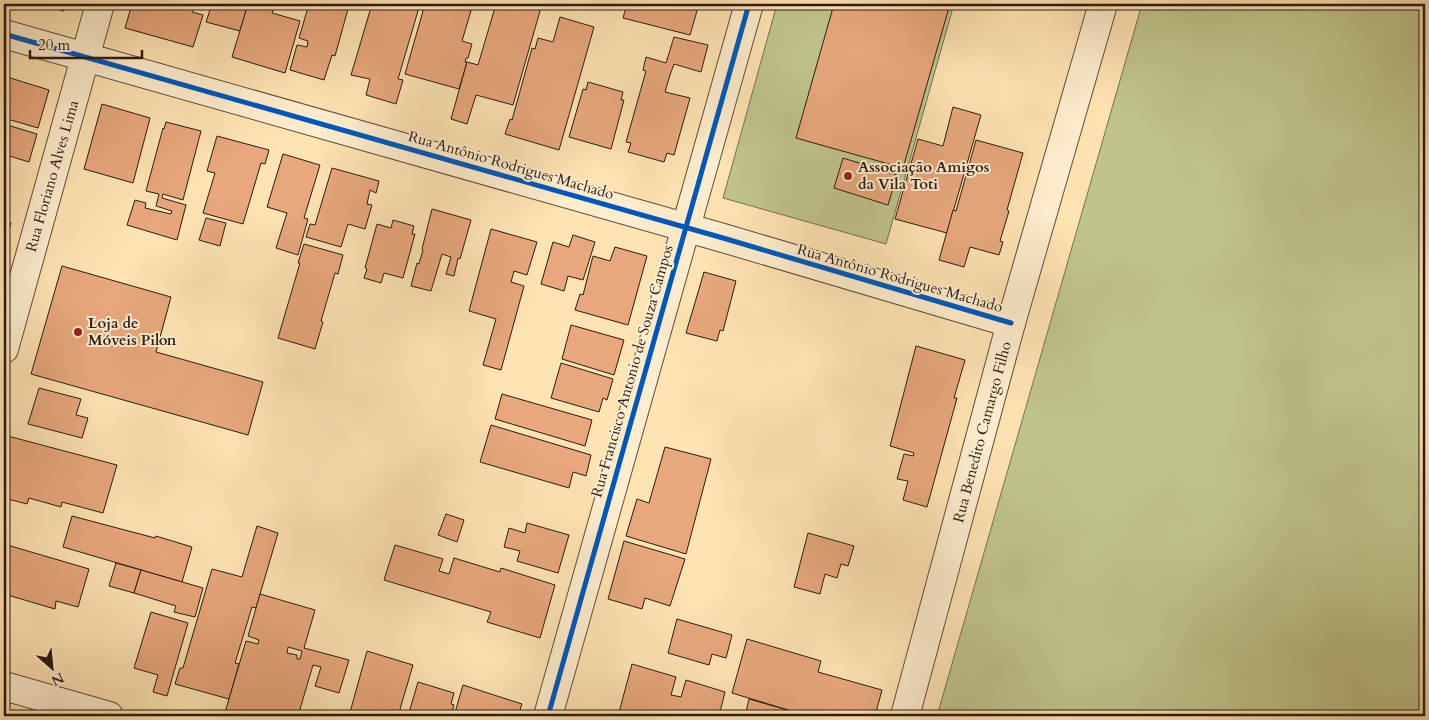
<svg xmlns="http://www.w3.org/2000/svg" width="1429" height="720" font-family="Cardo,serif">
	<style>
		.green { fill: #c0c48c; stroke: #766f4f }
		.building { fill: #e8a77d; stroke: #2c1a12; fill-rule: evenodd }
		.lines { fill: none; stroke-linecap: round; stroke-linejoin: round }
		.minor-casing { stroke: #604c3a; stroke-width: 30 }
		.minor { stroke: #feedce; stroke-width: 28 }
		.cycleway-casing { stroke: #feedce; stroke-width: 8 }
		.cycleway { stroke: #0057b8; stroke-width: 5 }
		.poi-dot { fill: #8f2418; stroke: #feedce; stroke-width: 2 }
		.labels { text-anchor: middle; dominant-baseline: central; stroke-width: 4; stroke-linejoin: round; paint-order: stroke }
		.street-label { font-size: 15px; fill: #2c1a12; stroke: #feedce }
		.poi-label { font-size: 15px; font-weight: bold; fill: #2c1a12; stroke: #feedce; text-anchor: start }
	</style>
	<rect width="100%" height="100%" fill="#fee3b3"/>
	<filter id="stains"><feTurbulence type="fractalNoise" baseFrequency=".004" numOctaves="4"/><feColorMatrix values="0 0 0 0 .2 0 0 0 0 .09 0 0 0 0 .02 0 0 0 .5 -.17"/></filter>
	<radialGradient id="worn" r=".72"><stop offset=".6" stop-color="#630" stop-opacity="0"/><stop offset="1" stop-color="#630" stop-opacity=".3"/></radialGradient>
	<!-- green -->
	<g class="green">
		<path d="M777 4H954L886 244 723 198Z"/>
		<path d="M1142 4H1425V716H937Z"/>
	</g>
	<!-- building -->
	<g class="building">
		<path d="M38 4H66L64 11Z"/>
		<path d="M132 4H195L192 12 203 15 193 47 125 28Z"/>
		<path d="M212 4H248L240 31 206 22Z"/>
		<path d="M248 4H275L272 13 300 21 285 73 232 57Z"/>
		<path d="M309 4H331L348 9 335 56 332 55 324 80 290 70 297 45 307 47 308 41 299 38Z"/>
		<path d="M372 4 390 5V4H420L398 79 403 80 396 104 366 95 370 79 351 75Z"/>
		<path d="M425 4H473L462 41 472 44 468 58H466L465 62H467L459 89 405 74Z"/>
		<path d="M496 4H542L513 105 476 95 467 124 451 119 467 62 478 65Z"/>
		<path d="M627 4H699L690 35 623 18Z"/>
		<path d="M834 4H950L903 168 796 138Z"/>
		<path d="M560 17 594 27 559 150 505 134 510 119 512 120 532 48 535 49 538 38 553 42Z"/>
		<path d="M674 37 708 45 701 72 674 64 670 75 665 92 690 98 674 155 667 153 664 162 628 152 631 143 626 142 646 71 643 70 646 57 666 63Z"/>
		<path d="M4 76 49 90 38 128 4 118Z"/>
		<path d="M588 82 623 92 621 100H624L611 149 569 137 583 89 586 90Z"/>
		<path d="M102 104 150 118 133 183 84 169Z"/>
		<path d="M953 107 981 115 947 233 895 219 918 139 943 146Z"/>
		<path d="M166 122 201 131 183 200 163 194 162 198 186 205 177 240 127 225 135 200 146 203 145 208 171 214 172 211 156 206 159 194 146 191 163 128 164 129Z"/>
		<path d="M4 124 37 134 29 162 6 155 4 161Z"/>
		<path d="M217 136 269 150 265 164 261 163 243 224 203 213 215 173 207 171Z"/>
		<path d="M976 140 1023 153 1007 210 1009 211 1000 241 1003 242 999 255 970 247 964 267 939 260 953 210 956 211Z"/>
		<path d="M283 154 320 165 304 218 308 219 298 255 276 248 287 213 267 207Z"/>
		<path d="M843 158 897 175 888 205 834 188Z"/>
		<path d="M332 168 379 181 376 193 370 190 367 204 372 205 365 229 348 224 341 247 306 237 310 224 315 225Z"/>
		<path d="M432 209 471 220 460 259 458 258 454 276 446 274 451 257 442 254 431 291 411 286 417 263 419 264 423 250 422 249Z"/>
		<path d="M206 218 226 223 220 246 199 240Z"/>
		<path d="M393 220 414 226 412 234H415L403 278 384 273 381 283 364 278 367 269 365 268 377 224 391 228Z"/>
		<path d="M4 221 11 223 6 239H4Z"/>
		<path d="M491 229 537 242 527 275 514 271 511 282 524 286 501 370 483 365 496 319 469 311Z"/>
		<path d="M573 235 595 242 583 280 568 276 564 291 541 284 553 242 569 247Z"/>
		<path d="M304 244 343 255 338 274 335 273 321 321 323 322 315 349 278 338 300 263H298Z"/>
		<path d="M615 247 647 256 628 325 575 310 580 294 583 295 593 256 610 261Z"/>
		<path d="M62 266 171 297 156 352 263 382 248 435 31 374Z"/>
		<path d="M704 272 736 281 723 331 720 330 717 341 686 333Z"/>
		<path d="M571 325 624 340 614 375 562 359Z"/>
		<path d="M916 346 965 360 954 398H957L927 507 903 500 908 481 897 479 904 454 913 456 914 453 890 446Z"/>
		<path d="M561 363 613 379 607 400 603 398 599 412 551 398Z"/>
		<path d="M39 388 81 399 76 415 88 418 82 438 28 424Z"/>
		<path d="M502 394 592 420 585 446 495 419Z"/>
		<path d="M491 425 591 455 586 476 573 472 569 488 480 462Z"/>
		<path d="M8 436 117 465 103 513 62 502 61 507 29 498 27 504 4 498V451Z"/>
		<path d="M665 447 711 459 686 554 626 536 637 499 649 503Z"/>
		<path d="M446 514 464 520 457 542 438 535Z"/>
		<path d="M72 516 155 538 156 536 192 547 182 582 63 547Z"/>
		<path d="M527 523 569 535 558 573 517 561 520 551 504 547 509 528 525 533Z"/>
		<path d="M257 526 278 533 256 608 252 607 235 663 239 664 229 699 175 684 180 668H183L212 569 242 577Z"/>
		<path d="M808 533 854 546 848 566 841 564 837 578 825 574 820 594 794 587Z"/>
		<path d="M624 541 685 559 670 606 645 598 642 609 608 599Z"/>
		<path d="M4 544 89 569 78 607 56 601 55 609 4 594Z"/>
		<path d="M395 545 443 559 439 571 449 574 454 558 500 572 501 568 555 585 540 638 487 622 491 612 384 580Z"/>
		<path d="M116 563 141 570 134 593 109 586Z"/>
		<path d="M141 570 203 588 195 617 174 612 176 606 134 593Z"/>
		<path d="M260 594 315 610 304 648 349 660 339 693 315 686 321 667 313 665 298 716H224L246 641 258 644 259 640 248 636ZM288 647 302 651 300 659H297V655L287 653Z"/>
		<path d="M151 612 188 623 167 696 153 692 158 675 134 668Z"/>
		<path d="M677 619 732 635 726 658 712 654 709 665 668 653Z"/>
		<path d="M747 639 821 661 818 672 882 690 875 716H857L838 711 836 716H808L732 693Z"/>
		<path d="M367 651 413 665 398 716H349Z"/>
		<path d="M632 664 676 677 671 695 681 697 686 680 725 692 719 716H618Z"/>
		<path d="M418 682 454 693 451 704 454 705 451 716H408Z"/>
		<path d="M463 685 522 704 518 716H454Z"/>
		<path d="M749 699 808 716H745Z"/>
	</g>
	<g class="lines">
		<defs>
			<g id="minor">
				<path d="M4 34 723 238 1011 323"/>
				<path d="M4 349 100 4"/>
				<path d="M4 686 109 716"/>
				<path d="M548 716 749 4"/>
				<path d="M905 716 1011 323 1103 4"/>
			</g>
		</defs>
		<!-- minor casing -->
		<use href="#minor" class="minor-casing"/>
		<!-- minor -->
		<use href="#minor" class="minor"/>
		<defs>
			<g id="cycleway">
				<path d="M4 34 723 238 1011 323"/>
				<path d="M548 716 749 4"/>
			</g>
		</defs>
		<!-- cycleway casing -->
		<use href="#cycleway" class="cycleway-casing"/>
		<!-- cycleway -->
		<use href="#cycleway" class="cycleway"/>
	</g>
	<!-- markers -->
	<g class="poi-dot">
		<circle cx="848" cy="176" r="5"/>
		<circle cx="78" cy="332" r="5"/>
	</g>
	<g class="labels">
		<!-- street labels -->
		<g class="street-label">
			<text transform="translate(511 165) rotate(16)">Rua Antônio Rodrigues Machado</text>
			<text transform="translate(52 176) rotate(-74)">Rua Floriano Alves Lima</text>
			<text transform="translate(900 278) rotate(16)">Rua Antônio Rodrigues Machado</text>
			<text transform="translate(632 371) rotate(-74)">Rua Francisco Antonio de Souza Campos</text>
			<text transform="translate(982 432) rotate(-75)">Rua Benedito Camargo Filho</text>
		</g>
		<!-- poi labels -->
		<g class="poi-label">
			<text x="858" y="167">Associação Amigos<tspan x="858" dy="17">da Vila Toti</tspan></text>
			<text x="88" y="323">Loja de<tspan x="88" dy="17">Móveis Pilon</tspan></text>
		</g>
	</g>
	<!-- margin -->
	<rect width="1429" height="720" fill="none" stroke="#fee3b3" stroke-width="20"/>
	<rect x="5" y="5" width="1419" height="710" fill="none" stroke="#2c1a12" stroke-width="2.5"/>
	<rect x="10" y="10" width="1409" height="700" fill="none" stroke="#2c1a12"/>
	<!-- north arrow -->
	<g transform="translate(52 668) rotate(153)" stroke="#feedce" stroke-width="4" paint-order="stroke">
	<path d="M0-4L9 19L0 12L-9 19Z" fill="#2c1a12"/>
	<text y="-8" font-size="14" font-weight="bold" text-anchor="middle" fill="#2c1a12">N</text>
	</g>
	<!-- scale -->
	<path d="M30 50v8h112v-8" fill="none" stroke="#2c1a12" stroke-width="2.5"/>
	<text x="38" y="50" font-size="15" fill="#2c1a12" stroke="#feedce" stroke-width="4" paint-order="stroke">20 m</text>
	<rect width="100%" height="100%" filter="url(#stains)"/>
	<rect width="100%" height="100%" fill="url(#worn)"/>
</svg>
